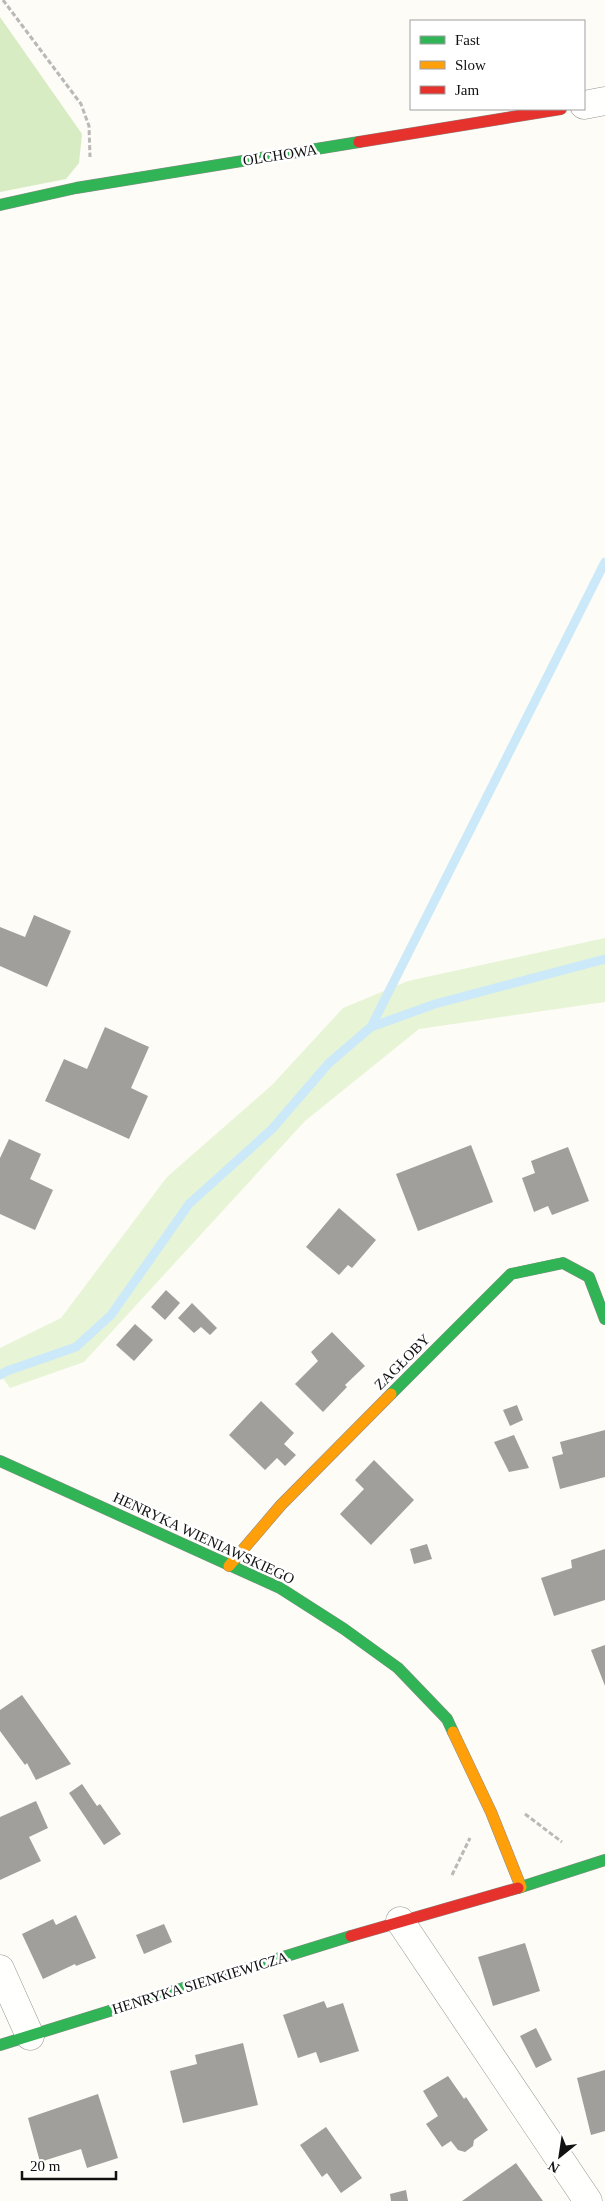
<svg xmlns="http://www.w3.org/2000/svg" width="605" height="2201" font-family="Georgia,serif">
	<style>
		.green { fill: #e7f4d6 }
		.forest { fill: #d8ecc3 }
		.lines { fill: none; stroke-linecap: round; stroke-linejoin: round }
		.stream { stroke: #cbe9f9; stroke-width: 9 }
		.building { fill: #a19f9c }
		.street-casing { stroke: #979795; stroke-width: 29 }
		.fast-casing { stroke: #8e8d8b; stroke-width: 12 }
		.slow-casing { stroke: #8e8d8b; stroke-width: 12 }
		.jam-casing { stroke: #8e8d8b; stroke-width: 12 }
		.path { stroke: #b9b9b8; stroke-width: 3; stroke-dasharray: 5 2.5; stroke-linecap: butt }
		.street { stroke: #fffffe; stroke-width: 28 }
		.fast { stroke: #30b455; stroke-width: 11 }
		.slow { stroke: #ff9f0a; stroke-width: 11 }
		.jam { stroke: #e5322d; stroke-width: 11 }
		.labels { text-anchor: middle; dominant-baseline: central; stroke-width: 5; stroke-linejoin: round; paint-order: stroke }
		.street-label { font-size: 15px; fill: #111; stroke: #fff }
	</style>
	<rect width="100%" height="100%" fill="#fdfcf7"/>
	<!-- green -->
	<path class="green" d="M605 938V1002L419 1029 305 1121 84 1362 10 1388 0 1374V1348L61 1318 167 1177 272 1085 343 1008 408 981Z"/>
	<!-- forest -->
	<path class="forest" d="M0 17 82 134 79 163 66 179 0 192Z"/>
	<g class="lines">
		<!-- stream -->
		<g class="stream">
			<path d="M371 1027 605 562"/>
			<path d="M0 1375 7 1371 76 1347 111 1315 189 1204 272 1129 329 1063 371 1027 435 1004 605 959"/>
		</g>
	</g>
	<!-- building -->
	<g class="building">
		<path d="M34 915 71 931 47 987 0 966V927L25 937Z"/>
		<path d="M105 1027 149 1047 131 1088 148 1096 129 1139 45 1101 64 1059 87 1069Z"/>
		<path d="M9 1139 41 1154 30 1179 53 1190 35 1230 0 1214V1158Z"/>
		<path d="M471 1145 493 1202 418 1231 396 1174Z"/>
		<path d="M568 1147 589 1201 552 1215 548 1206 534 1212 522 1178 535 1173 531 1161Z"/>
		<path d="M339 1208 376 1240 352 1268 348 1265 339 1275 306 1247Z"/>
		<path d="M166 1290 180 1303 165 1320 151 1307Z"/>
		<path d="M192 1303 217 1328 210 1335 201 1327 194 1333 178 1318Z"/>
		<path d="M135 1324 153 1340 134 1361 116 1345Z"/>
		<path d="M332 1332 365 1366 345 1385 347 1387 323 1412 295 1384 318 1361 311 1352Z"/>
		<path d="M261 1401 294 1433 284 1444 296 1455 285 1466 277 1458 265 1470 229 1435Z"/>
		<path d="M517 1405 523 1420 510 1426 503 1410Z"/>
		<path d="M605 1430V1477L560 1489 552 1457 563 1454 560 1442Z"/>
		<path d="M514 1435 529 1468 509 1472 494 1442Z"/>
		<path d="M374 1460 414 1500 371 1545 340 1514 364 1489 355 1480Z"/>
		<path d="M427 1544 432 1559 414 1564 410 1549Z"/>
		<path d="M605 1549V1600L554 1616 541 1578 572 1568 571 1560Z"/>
		<path d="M605 1645V1686L591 1650Z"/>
		<path d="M22 1695 71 1764 36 1780 27 1763 25 1765 0 1731V1710Z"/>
		<path d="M82 1784 97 1806 100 1804 121 1834 104 1845 69 1793Z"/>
		<path d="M36 1801 48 1828 29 1837 41 1861 0 1880V1817Z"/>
		<path d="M76 1915 96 1958 76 1966 75 1964 43 1979 22 1934 53 1919 56 1925Z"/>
		<path d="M164 1924 172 1942 144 1954 136 1935Z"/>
		<path d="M525 1943 540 1991 493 2006 478 1957Z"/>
		<path d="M324 2001 327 2008 343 2003 359 2051 320 2063 316 2052 298 2058 283 2015Z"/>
		<path d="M536 2028 552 2060 536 2068 520 2036Z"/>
		<path d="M243 2043 258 2105 183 2123 170 2071 197 2064 195 2055Z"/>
		<path d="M605 2070V2131L591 2135 577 2078Z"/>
		<path d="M448 2076 464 2099 466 2097 488 2130 474 2140 473 2146 465 2152 458 2150 451 2141 442 2147 426 2124 438 2116 423 2091Z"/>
		<path d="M98 2094 118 2158 87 2168 81 2149 40 2162 28 2118Z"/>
		<path d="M326 2127 362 2178 341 2193 327 2173 322 2177 300 2145Z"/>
		<path d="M516 2163 543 2201H462Z"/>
		<path d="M406 2190 408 2201H391L390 2194Z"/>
	</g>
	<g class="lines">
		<defs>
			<g id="street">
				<path d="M584 105 605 101"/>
				<path d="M400 1921 588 2201"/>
				<path d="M0 1969 30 2036"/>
			</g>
			<g id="fast">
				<path d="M0 205 76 188 359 142"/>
				<path d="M391 1394 511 1274 563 1263 589 1277 605 1319"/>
				<path d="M0 1461 280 1588 344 1629 398 1668 447 1719 453 1732"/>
				<path d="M518 1888 605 1860"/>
				<path d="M0 2045 351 1936"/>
			</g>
			<g id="slow">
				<path d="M229 1566 281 1505 391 1394"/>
				<path d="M453 1732 491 1812 521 1887"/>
			</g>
			<g id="jam">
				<path d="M359 142 561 109"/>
				<path d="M351 1936 518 1888"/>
			</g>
		</defs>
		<!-- street casing -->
		<use href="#street" class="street-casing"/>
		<!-- fast casing -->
		<use href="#fast" class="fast-casing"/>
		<!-- slow casing -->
		<use href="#slow" class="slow-casing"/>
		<!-- jam casing -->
		<use href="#jam" class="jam-casing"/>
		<!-- path -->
		<g class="path">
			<path d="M3 0 81 104 89 126 90 157"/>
			<path d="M525 1814 562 1842"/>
			<path d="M452 1875 470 1838"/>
		</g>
		<!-- street -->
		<use href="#street" class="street"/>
		<!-- fast -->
		<use href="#fast" class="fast"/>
		<!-- slow -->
		<use href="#slow" class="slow"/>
		<!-- jam -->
		<use href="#jam" class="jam"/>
	</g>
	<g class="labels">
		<!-- street labels -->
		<g class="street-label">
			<text transform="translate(280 155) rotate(-9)">OLCHOWA</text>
			<text transform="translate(402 1362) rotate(-45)">ZAGŁOBY</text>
			<text transform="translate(204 1538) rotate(25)">HENRYKA WIENIAWSKIEGO</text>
			<text transform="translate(200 1983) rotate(-17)">HENRYKA SIENKIEWICZA</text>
		</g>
	</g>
	<!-- legend -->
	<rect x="410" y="20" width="175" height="90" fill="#ffffff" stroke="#a0a0a0"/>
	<rect x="420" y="36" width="25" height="8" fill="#30b455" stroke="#a0a0a0"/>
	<text x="455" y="45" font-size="15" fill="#111111">Fast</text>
	<rect x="420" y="61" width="25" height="8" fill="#ff9f0a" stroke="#a0a0a0"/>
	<text x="455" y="70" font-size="15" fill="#111111">Slow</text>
	<rect x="420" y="86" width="25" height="8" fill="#e5322d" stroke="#a0a0a0"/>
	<text x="455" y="95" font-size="15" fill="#111111">Jam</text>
	<!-- north arrow -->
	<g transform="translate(560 2156) rotate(210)" stroke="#ffffff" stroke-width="4" paint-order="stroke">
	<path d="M0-4L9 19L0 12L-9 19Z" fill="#111111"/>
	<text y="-8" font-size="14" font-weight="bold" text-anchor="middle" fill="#111111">N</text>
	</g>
	<!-- scale -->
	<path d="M22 2171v8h94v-8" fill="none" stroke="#111111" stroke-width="2.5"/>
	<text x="30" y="2171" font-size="15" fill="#111111" stroke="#ffffff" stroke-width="4" paint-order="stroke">20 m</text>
</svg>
